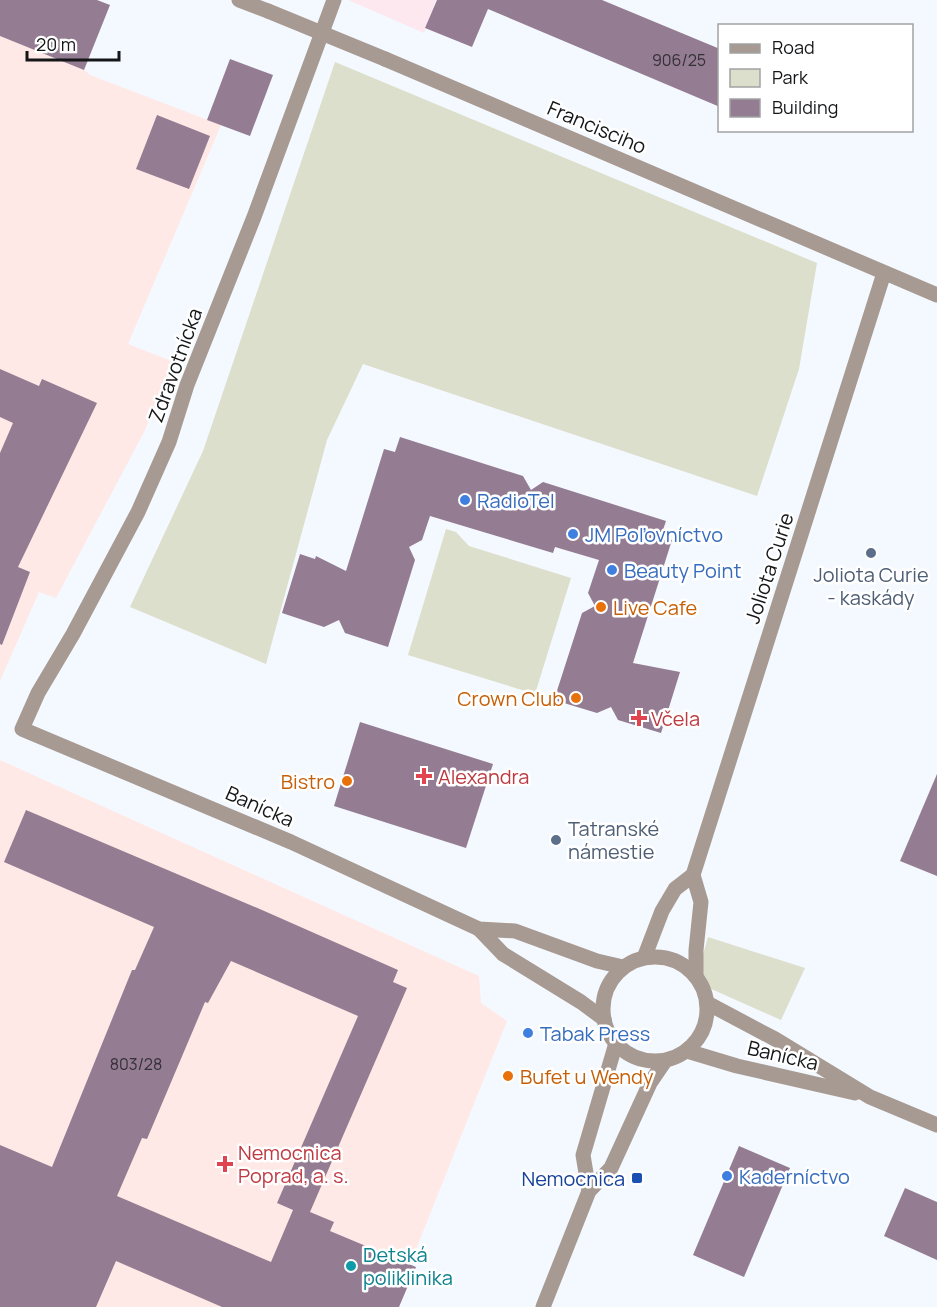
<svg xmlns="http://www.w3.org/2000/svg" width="937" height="1307" font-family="Manrope,sans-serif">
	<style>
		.commercial { fill: #fde8f0 }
		.medical { fill: #ffe9e6 }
		.green { fill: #dcdfcb }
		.building { fill: #947c92; fill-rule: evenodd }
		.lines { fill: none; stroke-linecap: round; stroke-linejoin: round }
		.minor { stroke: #a79a92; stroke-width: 15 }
		.minor-bridge { stroke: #a79a92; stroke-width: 15 }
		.shop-dot { fill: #3f7fe0; stroke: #fff; stroke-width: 2 }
		.service-dot { fill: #5c6f8a; stroke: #fff; stroke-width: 2 }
		.food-dot { fill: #e8710a; stroke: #fff; stroke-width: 2 }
		.health-dot { fill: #e0444e; stroke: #fff; stroke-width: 2 }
		.transit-dot { fill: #1a4fb4; stroke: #fff; stroke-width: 2 }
		.culture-dot { fill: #0f9aa8; stroke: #fff; stroke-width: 2 }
		.labels { text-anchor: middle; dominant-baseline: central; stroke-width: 5; stroke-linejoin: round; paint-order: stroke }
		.number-label { font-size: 16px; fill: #343036 }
		.street-label { font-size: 20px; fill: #141618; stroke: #fff }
		.shop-label { font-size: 20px; fill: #366cbe; stroke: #fff; text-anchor: start }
		.service-label { font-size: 20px; fill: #4e5e75; stroke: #fff }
		.food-label { font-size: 20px; fill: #c56008; stroke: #fff; text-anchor: start }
		.health-label { font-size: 20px; fill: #be3a42; stroke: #fff; text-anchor: start }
		.transit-label { font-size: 20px; fill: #164399; stroke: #fff; text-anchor: end }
		.culture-label { font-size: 20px; fill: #0d838f; stroke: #fff; text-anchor: start }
	</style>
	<rect width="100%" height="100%" fill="#f4f9ff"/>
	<!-- commercial -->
	<path class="commercial" d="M348 0H436L424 33Z"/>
	<!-- medical -->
	<g class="medical">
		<path d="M0 36 84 70 90 75 221 125 128 344 174 362 144 432 56 598 39 592 0 681Z"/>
		<path d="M0 760 479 976 481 1003 507 1021 393 1307H0Z"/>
	</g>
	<!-- green -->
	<g class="green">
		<path d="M335 62 817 263 799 369 757 496 363 364 327 440 266 664 130 607 203 451Z"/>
		<path d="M446 529 456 532 469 546 571 578 535 694 408 655Z"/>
		<path d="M708 937 805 968 781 1020 709 988 699 968Z"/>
	</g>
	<!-- building -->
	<g class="building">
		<path d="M0 0H97L110 5 84 70 0 36Z"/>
		<path d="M437 0H602L720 49V107L488 9 472 47 425 28Z"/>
		<path d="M230 59 273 75 250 136 207 120Z"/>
		<path d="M157 115 210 136 189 189 136 169Z"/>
		<path d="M0 369 39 386 42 379 97 403 18 567 30 572 2 645 0 644V453L13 423 0 417Z"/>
		<path d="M400 437 523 476 531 490 543 482 666 521 661 536 672 540 633 663 680 672 661 733 618 720 611 707 597 713 554 700 582 613 595 606 588 593 599 560 555 547 553 553 430 516 422 540 409 547 415 560 388 647 345 633 339 620 324 627 282 613 300 554 315 559 316 556 346 571 384 449 395 452Z"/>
		<path d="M360 722 493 764 466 848 334 806Z"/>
		<path d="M937 774V876L900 861Z"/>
		<path d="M26 810 262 910 398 970 393 982 407 988 310 1212 334 1222 330 1231 416 1267 399 1307H222L116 1261 96 1307H0V1145L52 1167 132 970H135L154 927 4 862ZM231 961 358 1016 277 1203 293 1210 271 1262 117 1196 142 1138 147 1139 205 1002 208 1003Z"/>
		<path d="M739 1146 790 1168 744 1277 693 1255Z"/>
		<path d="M905 1188 937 1202V1260L884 1236Z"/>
	</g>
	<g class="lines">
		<!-- minor -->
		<g class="minor">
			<path d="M239 0 268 11"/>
			<path d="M334 0 254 217 187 385 169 442 138 512 73 634 38 693 22 729 291 842 479 929 515 931 597 961 623 967"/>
			<path d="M385 59 937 295"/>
			<path d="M693 875 701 902 696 950V976"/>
			<path d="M479 929 503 954 581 1002 604 1019"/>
			<circle cx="655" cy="1009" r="52"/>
			<path d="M644 958 662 911 675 889 693 875 884 273"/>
			<path d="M707 1003 775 1039 870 1097 937 1125"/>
			<path d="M687 1051 737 1066 855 1093"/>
			<path d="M589 1191 583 1155 616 1043"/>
			<path d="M543 1307 589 1191 611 1168 650 1083 665 1061"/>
		</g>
		<!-- minor-bridge -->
		<path class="minor-bridge" d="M268 11 385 59"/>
	</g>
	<!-- markers -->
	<g class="shop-dot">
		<circle cx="465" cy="500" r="6"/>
		<circle cx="573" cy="534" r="6"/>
		<circle cx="612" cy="570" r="6"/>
		<circle cx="528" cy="1033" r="6"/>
		<circle cx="727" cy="1176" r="6"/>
	</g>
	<g class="service-dot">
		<circle cx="871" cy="553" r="6"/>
		<circle cx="556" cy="840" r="6"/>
	</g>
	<g class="food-dot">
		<circle cx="601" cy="607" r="6"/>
		<circle cx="576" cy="698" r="6"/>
		<circle cx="347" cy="781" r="6"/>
		<circle cx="508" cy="1076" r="6"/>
	</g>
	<g class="health-dot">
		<path d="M636 709h6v6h6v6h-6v6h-6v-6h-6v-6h6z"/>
		<path d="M421 767h6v6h6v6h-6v6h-6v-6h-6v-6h6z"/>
		<path d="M222 1155h6v6h6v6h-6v6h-6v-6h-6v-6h6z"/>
	</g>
	<rect class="transit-dot" x="631" y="1172" width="12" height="12" rx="3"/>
	<circle class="culture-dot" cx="351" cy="1266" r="6"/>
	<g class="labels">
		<!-- number labels -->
		<g class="number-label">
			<text x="679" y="60">906/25</text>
			<text x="136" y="1064">803/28</text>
		</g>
		<!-- street labels -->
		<g class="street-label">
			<text transform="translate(597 127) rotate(23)">Francisciho</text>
			<text transform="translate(175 365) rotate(-70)">Zdravotnícka</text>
			<text transform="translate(769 568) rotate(-72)">Joliota Curie</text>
			<text transform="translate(260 806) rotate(24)">Banícka</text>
			<text transform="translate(783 1055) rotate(13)">Banícka</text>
		</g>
		<!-- shop labels -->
		<g class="shop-label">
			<text x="477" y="500">RadioTel</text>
			<text x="585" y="534">JM Poľovníctvo</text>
			<text x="624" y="570">Beauty Point</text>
			<text x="540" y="1033">Tabak Press</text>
			<text x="739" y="1176">Kaderníctvo</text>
		</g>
		<!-- service labels -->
		<g class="service-label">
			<text x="871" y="574">Joliota Curie<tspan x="871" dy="23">- kaskády</tspan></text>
			<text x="568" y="828" text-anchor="start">Tatranské<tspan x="568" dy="23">námestie</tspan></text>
		</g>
		<!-- food labels -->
		<g class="food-label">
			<text x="613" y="607">Live Cafe</text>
			<text x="564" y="698" text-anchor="end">Crown Club</text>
			<text x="335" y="781" text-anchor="end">Bistro</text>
			<text x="520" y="1076">Bufet u Wendy</text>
		</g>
		<!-- health labels -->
		<g class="health-label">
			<text x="651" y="718">Včela</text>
			<text x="438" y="776">Alexandra</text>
			<text x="238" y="1152">Nemocnica<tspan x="238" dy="23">Poprad, a. s.</tspan></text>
		</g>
		<!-- transit labels -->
		<g class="transit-label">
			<text x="625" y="1178">Nemocnica</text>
		</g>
		<!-- culture labels -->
		<g class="culture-label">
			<text x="363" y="1254">Detská<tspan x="363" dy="23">poliklinika</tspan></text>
		</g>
	</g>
	<!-- legend -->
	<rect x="718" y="24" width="195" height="108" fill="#ffffff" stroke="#a1a2a3" stroke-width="1.5"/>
	<rect x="730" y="44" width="30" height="9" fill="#a79a92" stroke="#a1a2a3" stroke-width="1.5"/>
	<text x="772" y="54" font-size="18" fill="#141618">Road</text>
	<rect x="730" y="69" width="30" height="18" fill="#dcdfcb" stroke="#a1a2a3" stroke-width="1.5"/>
	<text x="772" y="84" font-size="18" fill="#141618">Park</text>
	<rect x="730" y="99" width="30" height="18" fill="#947c92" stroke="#a1a2a3" stroke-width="1.5"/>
	<text x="772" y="114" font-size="18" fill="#141618">Building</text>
	<!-- scale -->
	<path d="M27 51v9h92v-9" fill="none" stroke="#141618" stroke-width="3"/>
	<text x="36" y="51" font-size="18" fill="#141618" stroke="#ffffff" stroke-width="4.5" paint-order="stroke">20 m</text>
</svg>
